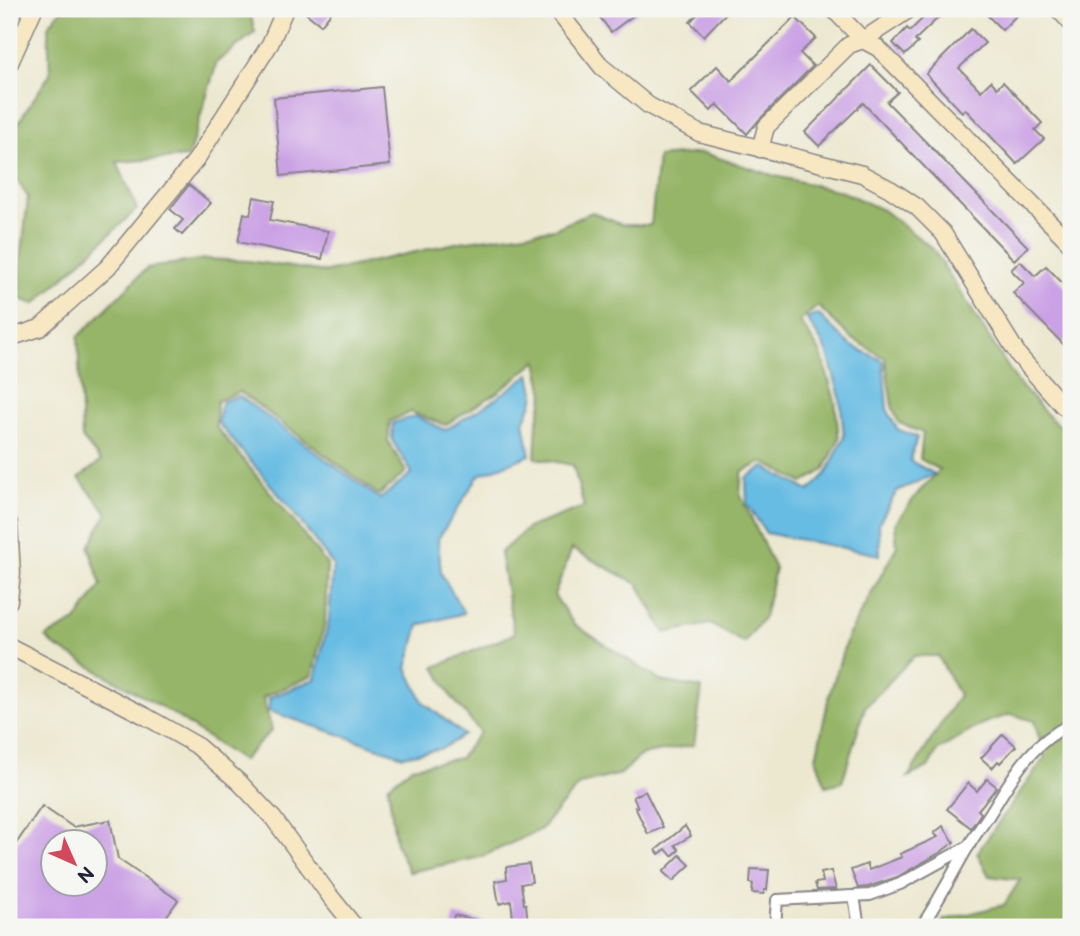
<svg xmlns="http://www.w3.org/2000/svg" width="1080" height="936" font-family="'Balsamiq Sans',sans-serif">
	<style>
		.forest { fill: #96b567; stroke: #5c6c51; stroke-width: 2 }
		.water { fill: #66bce3; stroke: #446f8f; stroke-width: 2 }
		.building { fill: #cba1e5; fill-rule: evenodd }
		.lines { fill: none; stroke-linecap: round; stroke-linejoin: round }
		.street-casing { stroke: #878586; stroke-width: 14 }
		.secondary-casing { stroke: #878586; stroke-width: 19 }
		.street { stroke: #fff; stroke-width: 10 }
		.secondary { stroke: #f7e8c3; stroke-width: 16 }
	</style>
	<rect width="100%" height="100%" fill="#f6f6f2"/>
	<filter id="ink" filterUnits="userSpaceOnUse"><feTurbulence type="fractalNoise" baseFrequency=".0143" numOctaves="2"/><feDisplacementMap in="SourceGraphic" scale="14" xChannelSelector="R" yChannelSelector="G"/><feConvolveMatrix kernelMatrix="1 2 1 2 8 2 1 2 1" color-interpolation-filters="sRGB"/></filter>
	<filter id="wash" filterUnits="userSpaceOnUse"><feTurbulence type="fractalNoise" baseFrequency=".00686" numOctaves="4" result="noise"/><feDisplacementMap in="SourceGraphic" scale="28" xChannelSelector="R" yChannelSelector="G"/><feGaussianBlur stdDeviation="1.57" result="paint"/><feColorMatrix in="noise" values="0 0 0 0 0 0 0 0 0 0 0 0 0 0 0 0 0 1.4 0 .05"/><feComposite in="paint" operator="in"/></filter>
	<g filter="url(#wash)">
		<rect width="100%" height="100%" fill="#ece8d0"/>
		<!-- forest -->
		<g class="forest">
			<path d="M62 9H249L255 32 217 62 188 157 117 162 137 209 35 304 17 298 28 197 9 168V158L14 129 50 74 48 26Z"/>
			<path d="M703 153 775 176 841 191 883 210 933 249 1018 383 1053 421 1071 433V927H940L944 920 1004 905 1020 880 989 876 977 853 1045 757 1034 721 1011 714 984 723 937 751 928 767 908 777 959 695 938 656H914L865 707 842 782 826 786 816 758 829 696 847 638 897 546 895 524 918 493 940 470 920 459 923 433 899 423 892 406 885 358 851 338 818 306 800 321 821 354 835 401 839 439 824 470 803 483 763 462 742 472 740 494 775 569 764 617 744 643 710 624 665 633 638 584 572 549 554 595 574 624 661 681 702 688 694 745 641 755 621 774 580 784 540 830 481 857 409 872 396 844 388 786 412 767 460 758 480 732 451 696 435 667 514 634 500 553 529 527 584 507 573 465 535 458 537 424 544 394 537 361 498 392 445 425 411 412 390 421 388 441 406 472 379 495 240 392 217 401 216 427 284 509 327 565 325 622 312 676 263 697 272 730 242 761 170 712 53 645 46 637 76 621 101 585 89 547 107 513 79 478 101 461 82 438 78 337 147 268 205 259 248 261 326 272 460 242 554 229 592 212 622 225H651L658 157Z"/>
		</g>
		<!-- water -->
		<g class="water">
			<path d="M818 314 850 345 883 361 887 409 897 429 917 437 910 461 935 474 897 491 879 523 880 555 766 533 747 504 746 478 764 467 809 491 827 473 844 437 840 397 827 351 807 319Z"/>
			<path d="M530 374 535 396 524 422 530 455 479 475 438 539 441 573 464 613 419 625 407 668 423 702 464 735 443 748 403 756 269 711V698L315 679 329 620 333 565 287 504 218 423 222 402 239 396 380 499 412 473 392 440 393 423 416 416 445 430 491 402Z"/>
		</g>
		<g id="blocks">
			<!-- building -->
			<g class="building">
				<path d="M311 9H334L321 25 307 14Z"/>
				<path d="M594 9H642L611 32Z"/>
				<path d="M702 9H730L704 36 690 22Z"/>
				<path d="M932 9 940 16 917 38 915 41 918 43 905 55 893 43 907 28 910 31Z"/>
				<path d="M981 9H1023L1002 30Z"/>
				<path d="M795 17 816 38 800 53 813 66 759 120 747 134 717 104 711 111 691 91 717 66 731 81Z"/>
				<path d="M971 29 985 43 959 68 981 91 991 81 997 88 1003 82 1042 123 1035 130 1044 139 1017 164 965 109 962 112 926 74Z"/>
				<path d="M871 65 898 92 887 102 1028 247 1014 260 863 103 819 146 805 132Z"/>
				<path d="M382 87 390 165 281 176 274 98Z"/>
				<path d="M189 185 211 203 182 235 175 229 183 220 170 209Z"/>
				<path d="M254 197 274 201 270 220 328 231 322 259 238 242 244 213 250 215Z"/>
				<path d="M1020 261 1035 276 1046 266 1071 292V335L1063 344 1013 293 1024 283 1011 270Z"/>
				<path d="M1003 734 1016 746 1000 763 998 761 992 768 981 758Z"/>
				<path d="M987 779 997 787 978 810 981 813 971 828 947 809 968 783 977 791Z"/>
				<path d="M645 791 663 827 648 834 635 807H638L633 797Z"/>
				<path d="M42 806 73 827 110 820 118 859 178 900 159 927H9V916L14 909 9 905V854ZM52 842H94V884H52Z"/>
				<path d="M685 826 691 836 675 845 679 850 672 856 666 849 659 854 656 850Z"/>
				<path d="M943 826 954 842 941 852 897 877 868 887 858 888 851 870 867 864 869 870 902 857 900 854 938 837 934 833Z"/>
				<path d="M680 855 690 865 673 881 663 872Z"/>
				<path d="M529 864 532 882 521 884 524 904H526L528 924 514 926 511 901 499 904 495 881 507 879 506 867Z"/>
				<path d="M751 869 769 870 767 890H764V894L752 893 753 884 750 883Z"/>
				<path d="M831 871 836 889 817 890 815 883 823 882 821 873Z"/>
				<path d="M454 915 490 923 489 927H452Z"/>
			</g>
		</g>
	</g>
	<g filter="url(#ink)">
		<use href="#blocks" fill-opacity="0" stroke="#878586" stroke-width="2"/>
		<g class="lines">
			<defs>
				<g id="street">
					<path d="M854 896 859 927"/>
					<path d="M775 927 777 900 870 895 900 884 969 846"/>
					<path d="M921 927C938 902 952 874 968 847 974 836 982 826 989 815 1013 777 1029 744 1071 724"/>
				</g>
				<g id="secondary">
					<path d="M556 9 602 67 648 105 699 133 862 174 890 189 917 207 943 233 1019 356 1063 406 1071 411"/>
					<path d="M833 9 863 40 910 9"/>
					<path d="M1058 9 1071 23"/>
					<path d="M9 65 34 9"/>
					<path d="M760 149 766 127 849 45 863 40 878 48 1071 244"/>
					<path d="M9 338 40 328 108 267 196 160 270 44 285 9"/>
					<path d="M9 523 12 573 9 601"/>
					<path d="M9 646 145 716 196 745 240 783 273 818 330 896 355 927"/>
				</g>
			</defs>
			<!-- street casing -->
			<use href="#street" class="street-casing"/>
			<!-- secondary casing -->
			<use href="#secondary" class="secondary-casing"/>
			<!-- street -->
			<use href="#street" class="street"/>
			<!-- secondary -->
			<use href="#secondary" class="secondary"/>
		</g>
	</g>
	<!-- margin -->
	<rect width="1080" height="936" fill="none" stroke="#f6f6f2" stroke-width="35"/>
	<!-- north arrow -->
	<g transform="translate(74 863) rotate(135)"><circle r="33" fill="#f6f6f2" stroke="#a1a1a9" stroke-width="2"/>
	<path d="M0-5L12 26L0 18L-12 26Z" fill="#d1495b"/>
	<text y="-10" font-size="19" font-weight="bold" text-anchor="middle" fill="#22223b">N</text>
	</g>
</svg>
